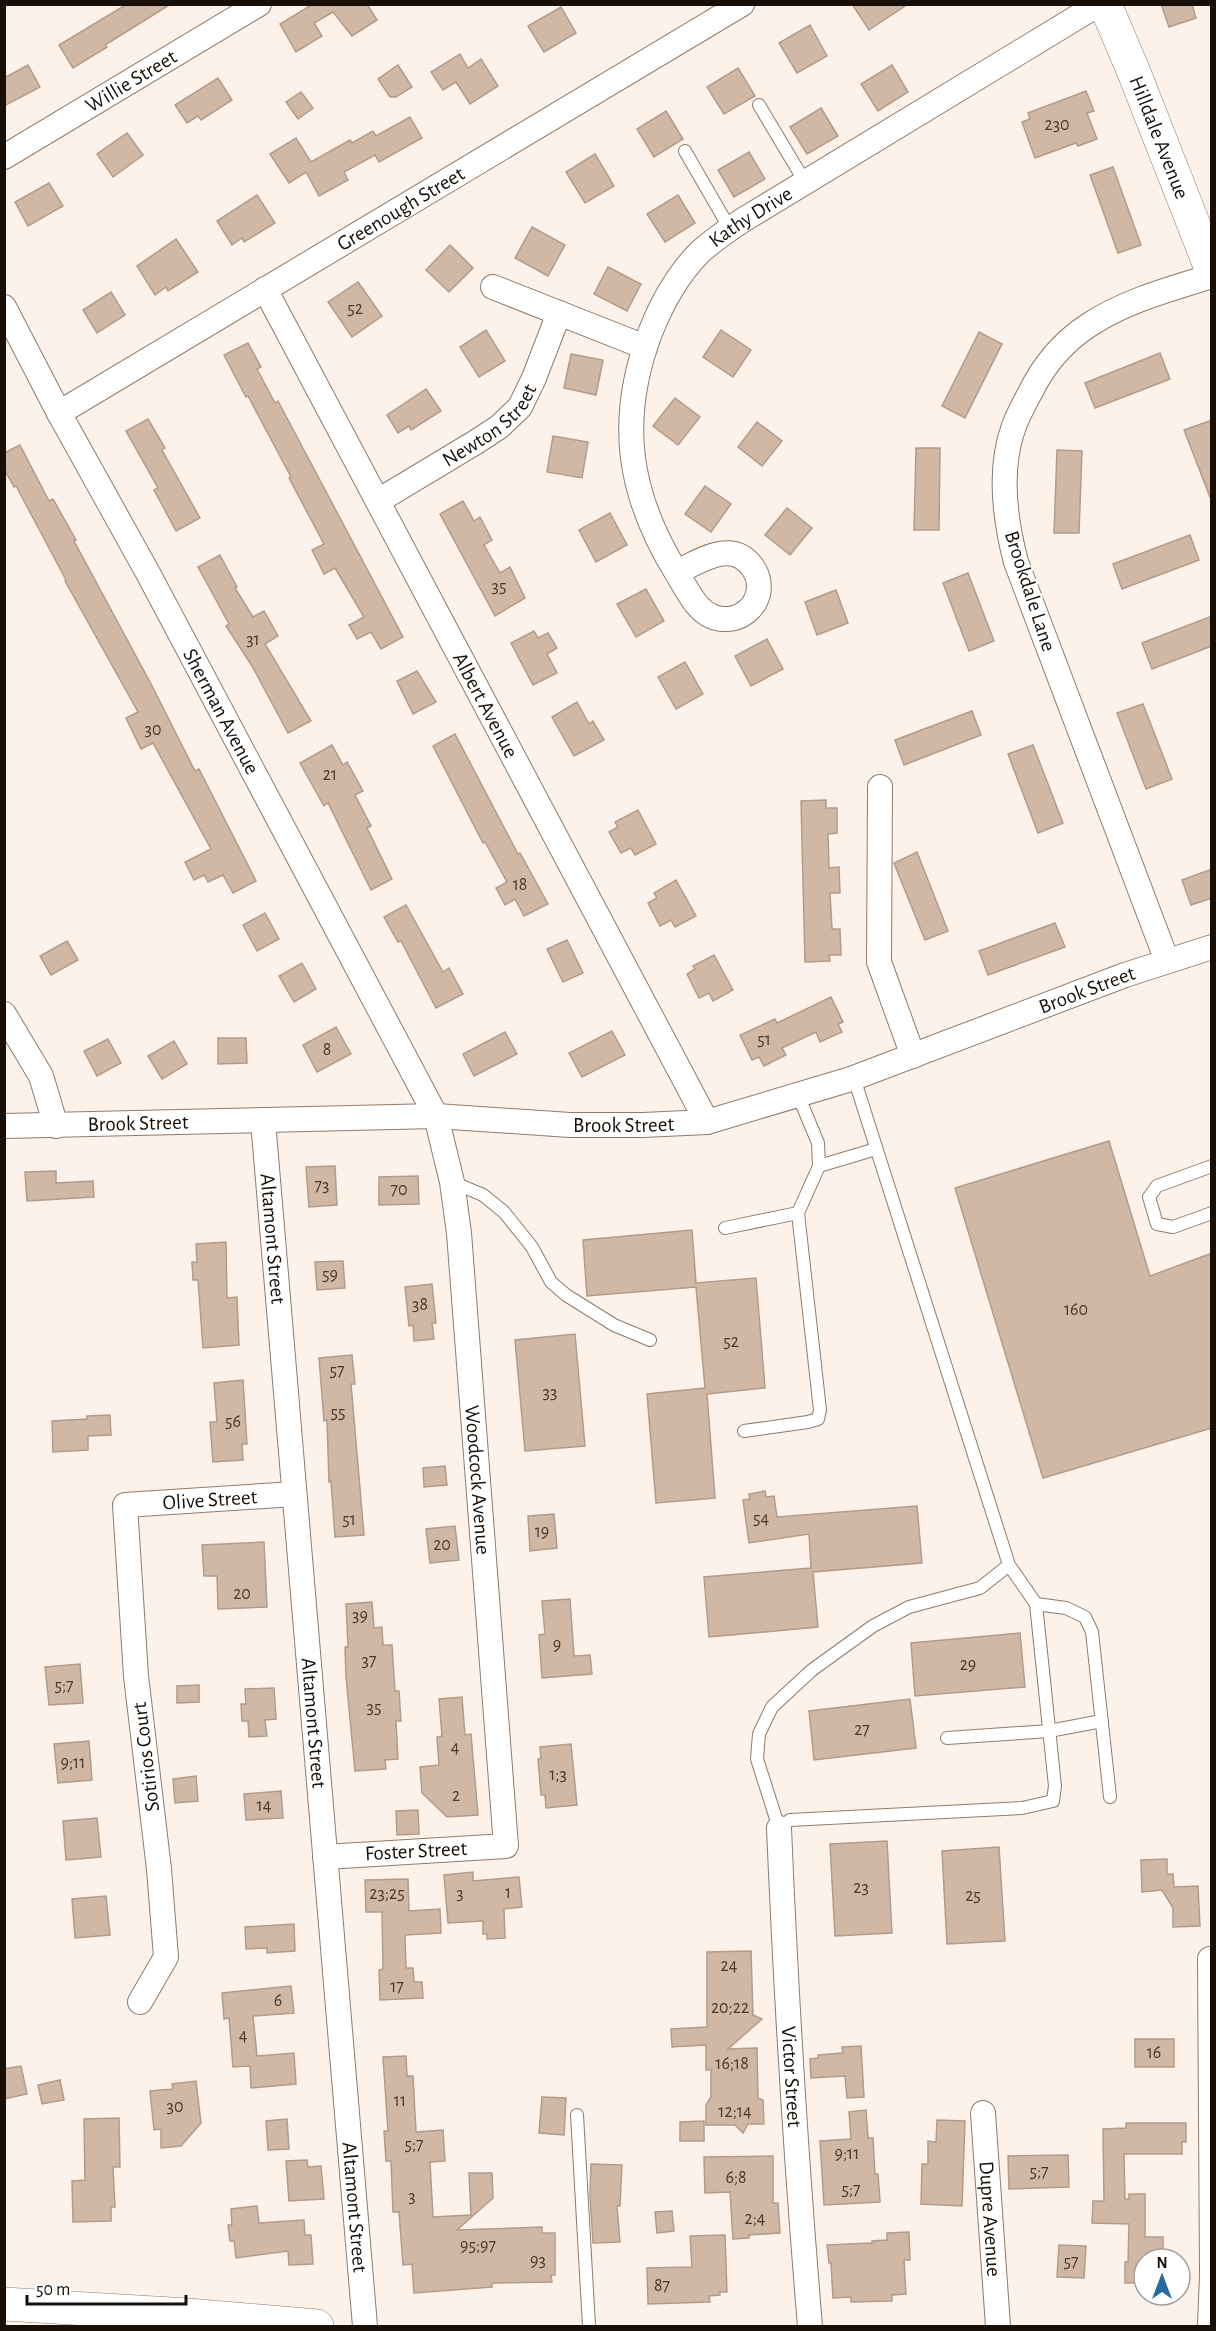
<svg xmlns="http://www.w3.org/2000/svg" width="1216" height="2331" font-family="'Alegreya Sans',sans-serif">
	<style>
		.building { fill: #d1b8a5; stroke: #b39b89; stroke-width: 1.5 }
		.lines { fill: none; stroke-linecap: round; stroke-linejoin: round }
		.lane-casing { stroke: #917a69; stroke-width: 14 }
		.street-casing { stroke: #917a69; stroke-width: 26 }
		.secondary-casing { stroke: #917a69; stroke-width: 34 }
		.lane { stroke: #fff; stroke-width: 12 }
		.street { stroke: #fff; stroke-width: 24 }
		.secondary { stroke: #fff; stroke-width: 33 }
		.labels { text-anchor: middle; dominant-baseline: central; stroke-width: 4.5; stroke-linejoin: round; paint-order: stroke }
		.number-label { font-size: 18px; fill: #46392f }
		.street-label { font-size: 21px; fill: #170f08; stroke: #fff }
	</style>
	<rect width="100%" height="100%" fill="#fdf2ea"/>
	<!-- building -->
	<g class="building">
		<path d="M127 4H171L105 45 107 47 73 68 59 45Z"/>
		<path d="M313 4H367L377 20 352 36 333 12 314 23 322 36 296 52 280 24Z"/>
		<path d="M852 4H908L869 30Z"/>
		<path d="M1161 4H1192L1196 18 1169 27Z"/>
		<path d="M561 7 576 33 544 52 528 26Z"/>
		<path d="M810 25 827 56 797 73 779 43Z"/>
		<path d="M460 54 468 68 481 59 498 86 470 104 456 82 443 90 431 72Z"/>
		<path d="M28 65 40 87 4 106V78Z"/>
		<path d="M398 65 412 87 396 97H390L378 79Z"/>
		<path d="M892 65 908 92 878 111 861 84Z"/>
		<path d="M738 68 755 96 724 114 707 87Z"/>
		<path d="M218 78 232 100 201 120 198 116 187 123 175 105Z"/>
		<path d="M1086 91 1094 111 1087 113 1097 139 1078 146 1076 143 1035 158 1022 122 1030 119 1028 113Z"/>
		<path d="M301 92 313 108 298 119 286 102Z"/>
		<path d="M821 108 838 136 807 154 790 127Z"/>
		<path d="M666 111 683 139 654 157 637 129Z"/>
		<path d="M410 117 422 138 379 162 375 155 344 172 348 180 319 196 306 172 289 183 270 154 296 138 311 162 350 140 352 143 373 131 376 136Z"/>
		<path d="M127 133 143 155 113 177 97 154Z"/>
		<path d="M749 152 765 179 734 197 718 170Z"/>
		<path d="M595 154 614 186 585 203 566 172Z"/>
		<path d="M1113 167 1141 245 1118 253 1090 175Z"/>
		<path d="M49 183 63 206 28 226 15 202Z"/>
		<path d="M257 195 275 223 244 242 242 238 232 245 217 221Z"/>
		<path d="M678 195 695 223 665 242 647 214Z"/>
		<path d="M532 227 565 245 548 276 515 258Z"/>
		<path d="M176 239 198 272 168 291 166 287 155 295 137 266Z"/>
		<path d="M450 245 473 268 449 292 426 270Z"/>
		<path d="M608 267 641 284 627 311 594 294Z"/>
		<path d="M358 282 382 316 352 337 328 302Z"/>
		<path d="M111 292 125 315 97 333 83 310Z"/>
		<path d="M486 330 505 361 479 377 460 347Z"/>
		<path d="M721 330 751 350 733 377 703 357Z"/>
		<path d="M979 332 1002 344 965 418 942 406Z"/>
		<path d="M248 343 261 367 257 369 275 403 278 401 403 637 381 649 371 632 357 639 349 625 364 617 335 568 324 574 312 550 324 544 289 478 291 477 248 396 246 397 224 355Z"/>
		<path d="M1160 353 1170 379 1095 408 1085 383Z"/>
		<path d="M571 354 603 360 596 395 564 388Z"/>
		<path d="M426 389 441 411 411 430 409 426 398 433 387 415Z"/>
		<path d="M675 398 700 417 678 445 653 426Z"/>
		<path d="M148 419 165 448 162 450 200 518 176 531 154 490 158 488 126 431Z"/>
		<path d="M1212 420V497H1210L1184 430Z"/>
		<path d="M757 422 782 441 762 466 738 447Z"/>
		<path d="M553 436 588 442 582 478 547 472Z"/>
		<path d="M20 445 49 501 53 499 76 540 74 541 150 682 195 771 199 769 256 881 233 893 223 875 208 882 204 875 194 880 185 862 211 849 153 743 141 749 126 718 138 712 65 581 66 580 16 486 14 487 4 469V453Z"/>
		<path d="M916 448H940L939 530H914Z"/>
		<path d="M1057 450 1082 451 1079 533H1054Z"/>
		<path d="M705 486 731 504 711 532 685 514Z"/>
		<path d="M463 501 474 521 480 517 492 540 484 545 500 573 510 567 525 598 495 616 440 514Z"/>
		<path d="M787 508 812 528 790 555 765 535Z"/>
		<path d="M610 513 627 545 596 562 579 530Z"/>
		<path d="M1190 535 1199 560 1122 589 1113 564Z"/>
		<path d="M220 555 237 587 235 588 253 617 264 611 278 636 265 644 311 721 288 733 252 666 226 626 229 624 198 567Z"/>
		<path d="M968 573 994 641 969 651 943 583Z"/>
		<path d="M646 589 664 621 636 637 617 604Z"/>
		<path d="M836 590 848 623 817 635 805 602Z"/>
		<path d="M1212 616V646L1152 669 1142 643Z"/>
		<path d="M534 631 538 638 548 633 557 648 547 654 557 673 533 685 511 643Z"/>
		<path d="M767 639 783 669 751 686 735 656Z"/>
		<path d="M685 662 703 694 676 709 658 677Z"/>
		<path d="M417 671 436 702 413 714 397 681Z"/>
		<path d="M577 702 589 724 593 721 604 740 574 756 552 717Z"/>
		<path d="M1143 704 1172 779 1146 789 1117 713Z"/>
		<path d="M972 711 981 735 904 765 895 740Z"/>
		<path d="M455 734 518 854 520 853 548 904 524 916 515 899 505 905 496 888 507 882 485 842 483 843 433 746Z"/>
		<path d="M332 745 343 765 347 762 363 791 355 795 371 826 367 828 392 879 371 890 328 803 324 806 300 763Z"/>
		<path d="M1033 745 1063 823 1038 833 1008 754Z"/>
		<path d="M826 800V808H837V833L828 834 829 868 839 867 840 893H830L832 929H840L841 955H829L830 961 805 962 801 801Z"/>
		<path d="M638 810 656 844 635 855 631 848 621 853 609 832 618 827 615 822Z"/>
		<path d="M917 852 948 931 925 940 894 863Z"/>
		<path d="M1212 869V898L1191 905 1182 880Z"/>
		<path d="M676 880 696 916 675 927 671 920 660 926 648 903 657 898 654 893Z"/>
		<path d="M406 905 443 972 449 968 463 994 436 1008 401 941 398 942 384 917Z"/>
		<path d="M265 913 279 939 257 951 243 925Z"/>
		<path d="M1055 923 1065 947 988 975 979 951Z"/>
		<path d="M567 940 583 973 563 982 547 949Z"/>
		<path d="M67 941 78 960 51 975 40 956Z"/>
		<path d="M714 955 733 990 713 1001 709 993 699 998 687 974 695 969 693 966Z"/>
		<path d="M302 963 316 989 294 1002 279 976Z"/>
		<path d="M831 997 843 1022 838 1024 842 1032 820 1042 816 1032 782 1048 786 1055 764 1066 759 1057 752 1060 740 1035 775 1019 777 1023Z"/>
		<path d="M336 1027 351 1054 317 1072 303 1045Z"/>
		<path d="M612 1031 625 1055 582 1077 569 1053Z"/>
		<path d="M505 1032 517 1054 474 1076 463 1054Z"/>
		<path d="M218 1038H246L247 1063 218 1064Z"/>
		<path d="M108 1039 121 1063 97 1076 84 1051Z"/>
		<path d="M174 1041 187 1064 162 1079 148 1056Z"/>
		<path d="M1109 1141 1150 1276 1212 1253V1428L1043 1478 955 1188Z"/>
		<path d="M335 1166 337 1205 309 1207 306 1167Z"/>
		<path d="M56 1171V1183L93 1181 94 1197 27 1201 25 1172Z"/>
		<path d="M418 1176 419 1204 379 1205V1177Z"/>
		<path d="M692 1230 696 1283 756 1278 765 1388 707 1394 715 1498 656 1503 647 1394 705 1388 696 1287 587 1296 583 1240Z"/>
		<path d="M226 1242 227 1298 237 1297 239 1345 203 1348 198 1280H193L192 1262H197L196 1244Z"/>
		<path d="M343 1261 345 1288 317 1290 315 1262Z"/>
		<path d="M432 1284 436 1323H432L434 1339 414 1341 413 1325 409 1326 405 1287Z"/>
		<path d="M575 1334 585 1446 525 1451 515 1340Z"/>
		<path d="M352 1355 355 1384H351L364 1535 335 1537 331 1481 329 1482 327 1420 324 1421 319 1358Z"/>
		<path d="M243 1380 247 1444H242L243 1460 213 1462 210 1422H217L214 1383Z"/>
		<path d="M110 1415 111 1435 88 1436V1450L53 1452 52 1421 87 1419V1416Z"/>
		<path d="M445 1466 447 1485 424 1487 423 1468Z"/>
		<path d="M765 1491 766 1497 774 1496 777 1517 917 1506 922 1563 813 1572 818 1627 709 1637 704 1577 811 1568 809 1534 749 1543 743 1500 750 1499 749 1494Z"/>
		<path d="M554 1514 557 1548 530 1551 528 1516Z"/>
		<path d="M455 1526 459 1560 430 1563 426 1529Z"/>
		<path d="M264 1542 267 1607 218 1609 217 1576H204L202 1545Z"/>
		<path d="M570 1599 574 1656 590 1655 592 1674 542 1678 539 1635 545 1634 542 1601Z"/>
		<path d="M372 1602 374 1628 382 1627 383 1645H392L395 1691H399L401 1721H396L398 1759 385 1760 386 1769 355 1771 346 1677 345 1647H348L346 1604Z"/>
		<path d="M1020 1633 1025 1687 915 1696 911 1643Z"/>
		<path d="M80 1664 83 1703 49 1705 45 1667Z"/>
		<path d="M199 1685V1702L177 1703V1686Z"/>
		<path d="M274 1688 276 1719 265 1720 267 1736 249 1737 248 1721H242L241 1704H246L245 1689Z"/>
		<path d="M462 1697 465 1735 471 1734 478 1815 447 1817 422 1793 420 1767 439 1765 437 1737 442 1736 439 1699Z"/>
		<path d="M910 1699 916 1748 814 1760 809 1711Z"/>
		<path d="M89 1741 92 1780 58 1783 54 1744Z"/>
		<path d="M571 1744 577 1805 546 1808 545 1795H541L538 1759H541L540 1747Z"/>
		<path d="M196 1776 198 1801 175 1803 173 1779Z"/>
		<path d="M281 1791 283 1818 246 1820 244 1794Z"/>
		<path d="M418 1810 419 1834 397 1835 396 1811Z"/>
		<path d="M97 1818 101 1857 66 1860 63 1821Z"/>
		<path d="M887 1841 892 1933 835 1936 830 1844Z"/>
		<path d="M999 1847 1005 1941 947 1944 942 1851Z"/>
		<path d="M1167 1859V1874H1173L1174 1887 1198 1886 1200 1926 1173 1927V1908L1162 1890 1142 1892 1141 1860Z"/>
		<path d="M473 1872V1881L519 1877 522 1907 504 1909 505 1938 487 1939V1934H483V1921L448 1923 444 1875Z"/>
		<path d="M408 1879 409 1911 440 1909 441 1933 405 1935 406 1968H413L414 1982H422L423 1998 380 2000 379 1970 383 1969 382 1912H366L365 1880Z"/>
		<path d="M106 1896 110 1935 75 1938 72 1899Z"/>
		<path d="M294 1924 295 1951 267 1953V1948L246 1949 245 1927Z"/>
		<path d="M751 1951 753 2015 762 2019 728 2049 757 2048 758 2098 763 2100 764 2124H748L743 2133 735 2125H706V2105L711 2097V2070H706V2045L672 2047 671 2029 707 2027V1952Z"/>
		<path d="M291 1986 294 2013 253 2016 257 2056 294 2053 296 2084 251 2088 250 2066 233 2067 229 2018 224 2019 222 1993Z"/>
		<rect x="1135" y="2039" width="39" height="28"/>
		<path d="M861 2046 864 2097 847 2098 845 2076 811 2078 810 2059 818 2058V2055L843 2053 842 2047Z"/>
		<path d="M406 2056 407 2076H413L416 2132 443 2130 445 2161 430 2162 433 2217 471 2215 469 2173H492L493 2198 457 2230 542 2227V2233H555V2275H551L552 2282 492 2283V2287L414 2293 412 2264 403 2265 399 2212H393L391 2161H386L384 2131H388L383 2057Z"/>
		<path d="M21 2066 27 2094 4 2099V2069Z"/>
		<path d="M60 2080 64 2100 42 2104 38 2085Z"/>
		<path d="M196 2081 201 2123 181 2146 161 2148V2129L154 2130 150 2091 173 2089 172 2084Z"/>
		<path d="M542 2097 566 2098 564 2135 539 2133Z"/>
		<path d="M866 2110 868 2138H873L875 2174H878L880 2202 824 2205 820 2141 851 2139 849 2112Z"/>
		<path d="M119 2118 120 2167H113L115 2207H111V2221L73 2222 72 2181 85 2180 84 2119Z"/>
		<path d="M287 2119 289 2149 268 2150 266 2121Z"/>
		<path d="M937 2120 965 2121 962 2206 921 2204 922 2164H928V2141L936 2142Z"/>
		<path d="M704 2121V2141H680V2122Z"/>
		<path d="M1126 2123H1186V2142H1182V2154H1124L1125 2199H1129V2194H1145V2237H1163V2259H1144V2283H1125V2262H1128L1129 2224 1092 2223 1093 2201H1104L1103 2129 1126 2128Z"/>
		<path d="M1068 2155 1069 2187 1009 2189 1008 2156Z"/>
		<path d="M773 2156V2203H778L780 2233 749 2235V2238L733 2239 730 2192 705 2193 704 2157Z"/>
		<path d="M307 2160 308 2167 321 2166 324 2199 289 2201 286 2161Z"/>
		<path d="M591 2164 622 2165 620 2206H617L620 2242 593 2243 590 2194Z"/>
		<path d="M257 2206 259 2223 304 2220 305 2235H311L313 2264 289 2265 288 2251 236 2258 234 2241H230L228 2225H232L231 2209Z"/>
		<path d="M672 2211 674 2231 657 2233 655 2212Z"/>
		<path d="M909 2232 910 2260H904L906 2294 892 2295V2301L851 2302V2297L833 2298 831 2263H829L827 2245 872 2243V2241L887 2240V2233Z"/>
		<path d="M725 2235 727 2292H720V2295L709 2296 710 2302 648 2304 647 2268 692 2267 690 2236Z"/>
		<path d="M1059 2245 1086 2246 1084 2278 1057 2277Z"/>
	</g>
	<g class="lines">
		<defs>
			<g id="lane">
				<path d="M759 105 805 182"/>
				<path d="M685 151 730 229"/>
				<path d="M854 1078 1009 1565 980 1588 909 1607 873 1626 812 1670 772 1707 759 1734 757 1759 779 1828 790 1820 1022 1808 1053 1801 1055 1786 1036 1604 1009 1565"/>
				<path d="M819 1166 876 1149"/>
				<path d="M1212 1166 1157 1186 1149 1197 1157 1224 1173 1227 1212 1213"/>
				<path d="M452 1182 483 1195 504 1212 532 1247 551 1282 566 1295 614 1325 650 1340"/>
				<path d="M725 1228 798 1213"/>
				<path d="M744 1431 808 1422 818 1419 820 1410 798 1213 819 1166 818 1143 798 1095"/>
				<path d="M1036 1604 1066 1608 1085 1617 1092 1632 1110 1797"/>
				<path d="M947 1738 1049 1731 1102 1721"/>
				<path d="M577 2115 589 2326"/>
			</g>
			<g id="street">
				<path id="s1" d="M4 157 259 4"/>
				<path d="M493 287 645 347"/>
				<path id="s2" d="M265 289 707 1122"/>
				<path id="s3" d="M4 307 59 413 149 575 436 1116 452 1182 459 1233 506 1846 325 1857"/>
				<path id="s4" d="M59 413 742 4"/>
				<path id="s5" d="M378 501 476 442 499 427 520 407 534 378 559 313"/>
				<path id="s6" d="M677 572C700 561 733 538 753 568 758 575 760 585 758 594 754 609 740 620 724 619 700 619 689 593 678 575 628 495 617 421 650 333 661 305 678 274 700 252 713 240 728 230 743 220L1099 4"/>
				<path d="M880 787 879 962 913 1056"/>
				<path d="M1167 961 1016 562C1005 520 998 469 1014 426 1018 415 1024 404 1030 393 1043 366 1063 342 1089 325 1125 301 1170 289 1212 276"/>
				<path d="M4 1014 41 1076 56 1126"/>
				<path id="s7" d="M263 1121 365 2326"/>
				<path id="s8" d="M4 1126 436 1116 570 1125H643L707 1122 851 1079 1125 975 1212 947"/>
				<path id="s9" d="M779 1828C786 1994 796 2160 810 2326"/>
				<path d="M1212 1959H1210L1212 2272"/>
				<path id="s10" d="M140 2002 166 1957 159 1869 136 1676 125 1505 294 1494"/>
				<path id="s11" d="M983 2113 998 2326"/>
				<path d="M1210 2326 1212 2275"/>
			</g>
			<g id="secondary">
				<path id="s12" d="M1105 4 1133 70 1212 271"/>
				<path d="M4 2304 188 2315 317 2326"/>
			</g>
		</defs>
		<!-- lane casing -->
		<use href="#lane" class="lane-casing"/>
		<!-- street casing -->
		<use href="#street" class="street-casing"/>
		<!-- secondary casing -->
		<use href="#secondary" class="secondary-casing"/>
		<!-- lane -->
		<use href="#lane" class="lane"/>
		<!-- street -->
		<use href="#street" class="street"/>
		<!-- secondary -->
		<use href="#secondary" class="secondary"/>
	</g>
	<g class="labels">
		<!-- number labels -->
		<g class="number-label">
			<text x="1057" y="125">230</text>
			<text x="355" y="309">52</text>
			<text x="499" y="587">35</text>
			<text x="253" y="640">31</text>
			<text x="153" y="730">30</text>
			<text x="330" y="775">21</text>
			<text x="520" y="885">18</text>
			<text x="764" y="1040">51</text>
			<text x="327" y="1050">8</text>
			<text x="322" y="1186">73</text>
			<text x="399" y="1190">70</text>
			<text x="330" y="1275">59</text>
			<text x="420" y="1305">38</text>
			<text x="1076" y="1310">160</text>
			<text x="731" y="1342">52</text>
			<text x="337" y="1371">57</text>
			<text x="550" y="1393">33</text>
			<text x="338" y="1413">55</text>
			<text x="233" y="1422">56</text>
			<text x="761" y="1519">54</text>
			<text x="349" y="1520">51</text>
			<text x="542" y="1532">19</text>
			<text x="442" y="1545">20</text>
			<text x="242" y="1594">20</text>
			<text x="360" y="1616">39</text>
			<text x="557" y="1645">9</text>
			<text x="369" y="1661">37</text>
			<text x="968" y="1665">29</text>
			<text x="64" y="1686">5;7</text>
			<text x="374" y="1708">35</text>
			<text x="862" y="1730">27</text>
			<text x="455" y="1748">4</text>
			<text x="73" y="1763">9;11</text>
			<text x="558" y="1775">1;3</text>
			<text x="456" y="1796">2</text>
			<text x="264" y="1806">14</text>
			<text x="861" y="1888">23</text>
			<text x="508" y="1893">1</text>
			<text x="387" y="1894">23;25</text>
			<text x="460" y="1894">3</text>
			<text x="973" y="1896">25</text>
			<text x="729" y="1966">24</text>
			<text x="397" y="1987">17</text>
			<text x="278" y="2001">6</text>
			<text x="730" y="2008">20;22</text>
			<text x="243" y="2036">4</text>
			<text x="1154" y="2053">16</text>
			<text x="732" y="2064">16;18</text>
			<text x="400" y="2101">11</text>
			<text x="175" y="2107">30</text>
			<text x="735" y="2112">12;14</text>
			<text x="414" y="2145">5;7</text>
			<text x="847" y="2154">9;11</text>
			<text x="1039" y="2172">5;7</text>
			<text x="736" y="2178">6;8</text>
			<text x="851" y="2190">5;7</text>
			<text x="412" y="2197">3</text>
			<text x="755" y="2219">2;4</text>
			<text x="478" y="2246">95;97</text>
			<text x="538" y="2261">93</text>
			<text x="1071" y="2262">57</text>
			<text x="662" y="2286">87</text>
		</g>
		<!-- street labels -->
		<g class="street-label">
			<text stroke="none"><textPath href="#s1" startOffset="148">Willie Street</textPath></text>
			<text stroke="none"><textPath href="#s12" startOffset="144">Hilldale Avenue</textPath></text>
			<text stroke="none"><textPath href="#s4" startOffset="398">Greenough Street</textPath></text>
			<text stroke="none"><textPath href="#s6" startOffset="636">Kathy Drive</textPath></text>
			<text stroke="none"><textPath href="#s5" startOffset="136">Newton Street</textPath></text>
			<text transform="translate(1030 591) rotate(72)">Brookdale Lane</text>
			<text stroke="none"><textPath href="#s2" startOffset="471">Albert Avenue</textPath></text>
			<text stroke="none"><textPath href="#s3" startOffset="459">Sherman Avenue</textPath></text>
			<text stroke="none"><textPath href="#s8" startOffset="1106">Brook Street</textPath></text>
			<text stroke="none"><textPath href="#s8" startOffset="620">Brook Street</textPath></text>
			<text stroke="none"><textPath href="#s8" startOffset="134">Brook Street</textPath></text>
			<text stroke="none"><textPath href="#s7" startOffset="118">Altamont Street</textPath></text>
			<text stroke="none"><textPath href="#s3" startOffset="1284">Woodcock Avenue</textPath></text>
			<text stroke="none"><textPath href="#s10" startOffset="591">Olive Street</textPath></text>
			<text stroke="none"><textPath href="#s7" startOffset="604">Altamont Street</textPath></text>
			<text transform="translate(146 1757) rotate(-97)">Sotirios Court</text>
			<text transform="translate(416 1851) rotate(-3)">Foster Street</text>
			<text stroke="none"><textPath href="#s9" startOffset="249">Victor Street</textPath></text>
			<text stroke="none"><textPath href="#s7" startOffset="1090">Altamont Street</textPath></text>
			<text stroke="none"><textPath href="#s11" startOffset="106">Dupre Avenue</textPath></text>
		</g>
	</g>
	<!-- border -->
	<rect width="1216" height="2331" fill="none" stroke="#170f08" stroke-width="12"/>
	<!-- north arrow -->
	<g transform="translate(1162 2277)"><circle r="28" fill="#ffffff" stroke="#a29f9c" stroke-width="1.5"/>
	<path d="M0-4.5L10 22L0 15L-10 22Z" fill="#286ba0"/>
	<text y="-9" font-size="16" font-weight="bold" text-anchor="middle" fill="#170f08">N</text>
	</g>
	<!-- scale -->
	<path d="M27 2295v9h159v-9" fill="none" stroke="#170f08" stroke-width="3"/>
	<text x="36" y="2295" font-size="18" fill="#170f08" stroke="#ffffff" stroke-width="4.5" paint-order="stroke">50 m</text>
</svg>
